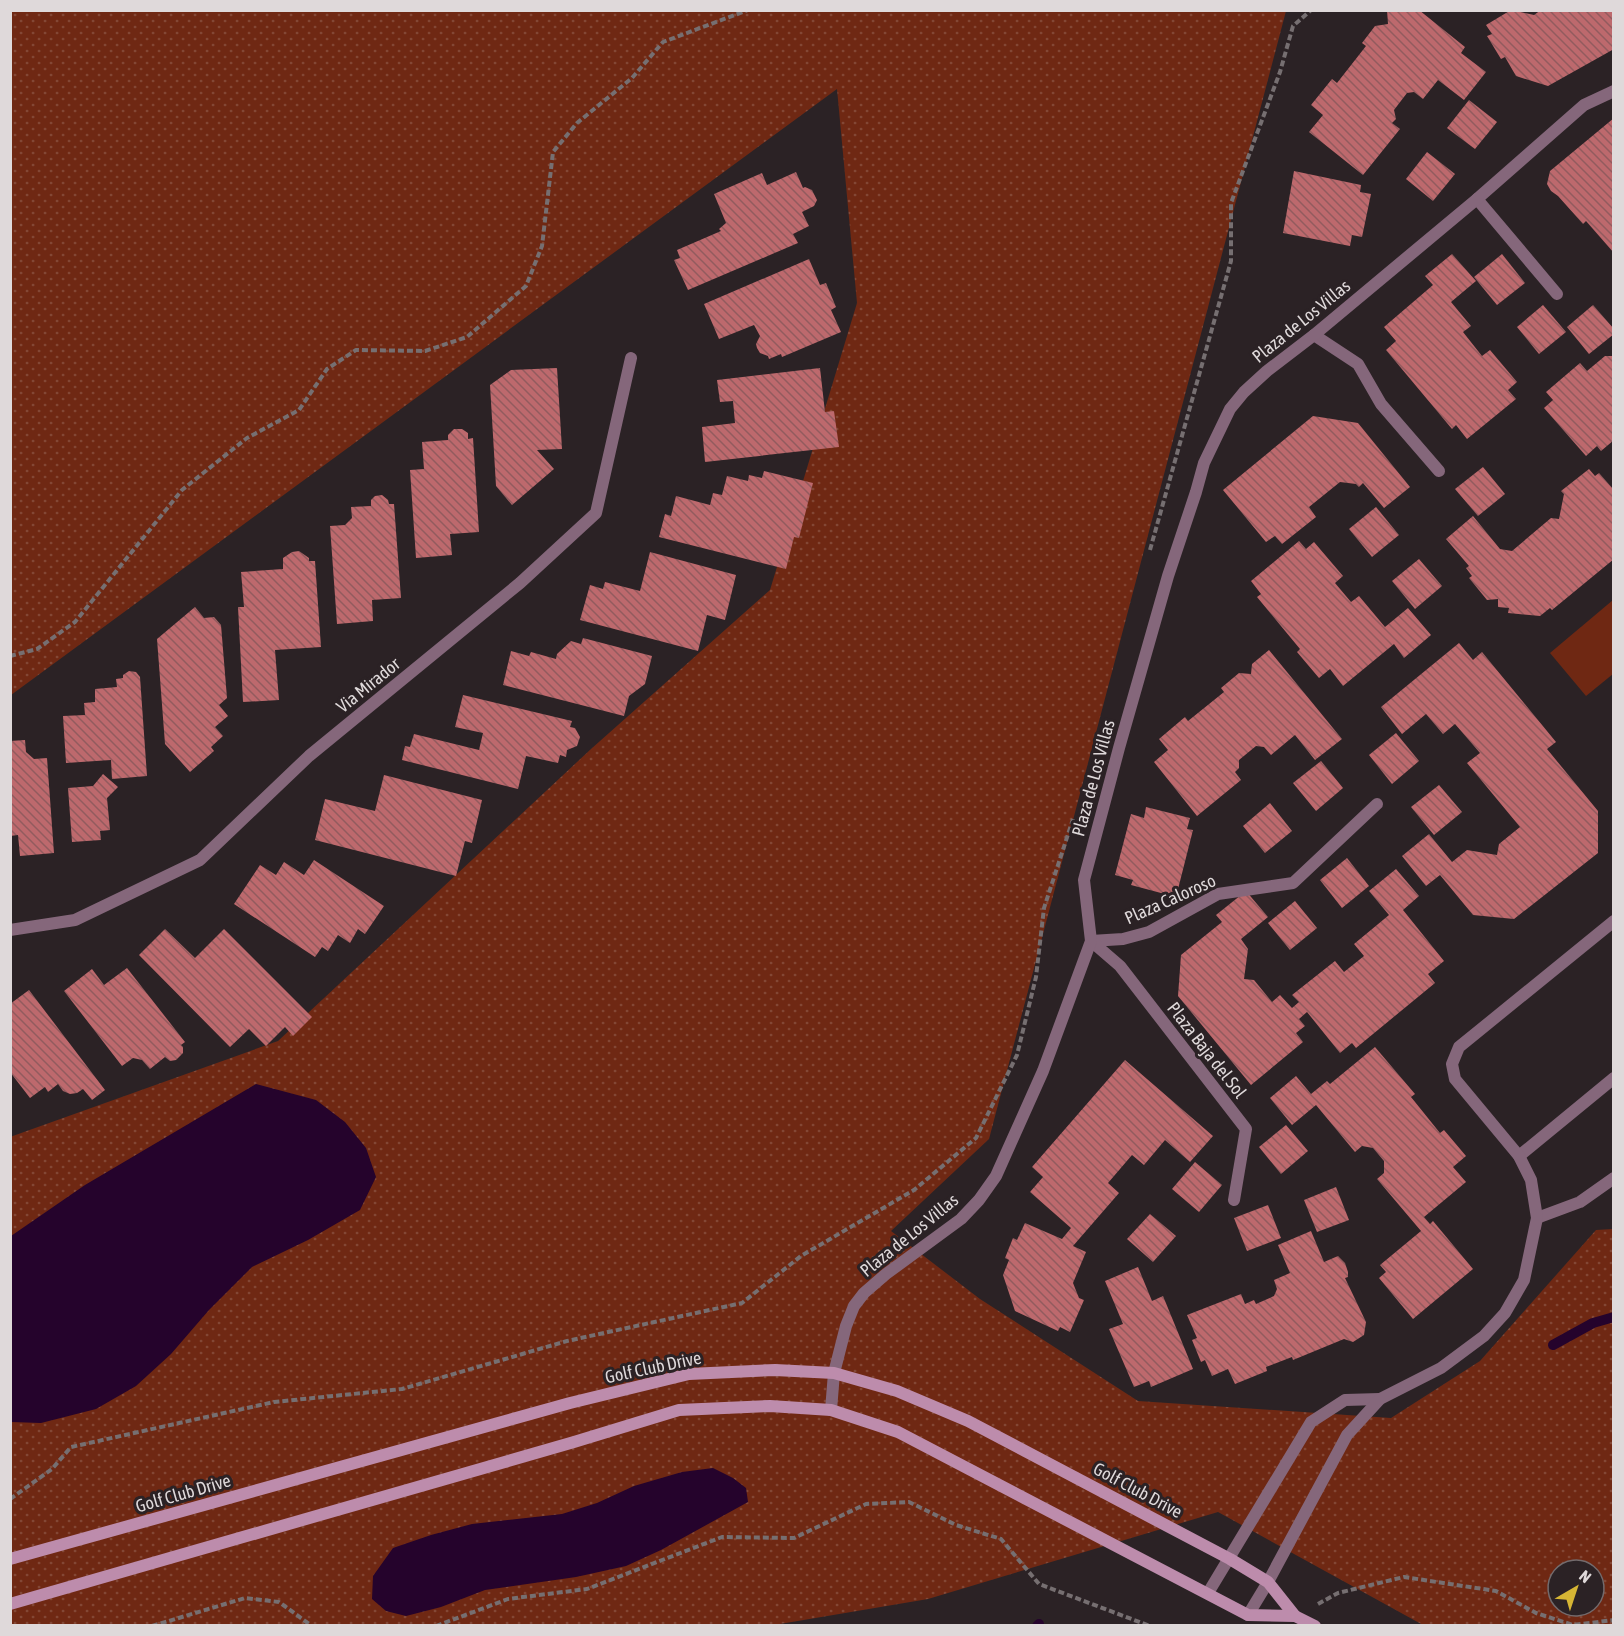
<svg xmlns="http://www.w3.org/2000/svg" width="1624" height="1636" font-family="'Asap Condensed',sans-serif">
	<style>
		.grass { fill: url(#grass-dots); fill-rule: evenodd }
		.green { fill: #6f2813 }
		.water { fill: #25032c }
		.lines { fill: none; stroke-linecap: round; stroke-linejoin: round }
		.stream { stroke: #25032c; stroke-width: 10 }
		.building { fill: url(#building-back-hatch) }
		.path { stroke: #766f71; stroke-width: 4; stroke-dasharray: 6 3; stroke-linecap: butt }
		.lane { stroke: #85677b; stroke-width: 12 }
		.street { stroke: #85677b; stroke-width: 12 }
		.secondary { stroke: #bd8cac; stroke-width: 12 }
		.labels { text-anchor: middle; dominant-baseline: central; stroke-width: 6; stroke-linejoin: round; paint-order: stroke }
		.street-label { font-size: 18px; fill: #dfd9da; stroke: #2b2225 }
	</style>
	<defs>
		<pattern id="grass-dots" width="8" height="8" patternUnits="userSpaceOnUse" patternTransform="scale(1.5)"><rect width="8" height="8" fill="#6f2813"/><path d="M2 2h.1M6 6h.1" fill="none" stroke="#834735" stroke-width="1.8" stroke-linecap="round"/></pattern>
		<pattern id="building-back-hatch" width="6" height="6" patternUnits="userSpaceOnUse" patternTransform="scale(1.5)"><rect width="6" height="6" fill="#bd696d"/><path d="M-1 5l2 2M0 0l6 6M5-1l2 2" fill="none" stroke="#925b5e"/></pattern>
	</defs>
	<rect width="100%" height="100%" fill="#2b2225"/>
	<!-- grass -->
	<path class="grass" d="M11 11H1286L989 1139 891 1231 980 1299 1138 1401 1391 1418 1480 1361 1596 1230 1613 1229V1625H1423L1218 1512 928 1599 774 1625H11L10 1137 278 1041 591 749 770 590 857 303 837 89 11 695ZM1558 1570H1594V1606H1558Z"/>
	<!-- green -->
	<path class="green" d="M1613 600V674L1586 696 1550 653Z"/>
	<!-- water -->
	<g class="water">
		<path d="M256 1084 316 1100 345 1122 366 1148 376 1177 360 1210 308 1240 252 1267 209 1310 171 1354 136 1386 96 1409 41 1423 11 1422V1236L85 1185Z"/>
		<path d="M713 1468 733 1478 746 1488 748 1502 661 1550 626 1566 576 1577 485 1590 441 1607 406 1616 386 1611 372 1599 373 1576 393 1548 431 1535 472 1524 562 1514 597 1503 634 1486 682 1472Z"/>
	</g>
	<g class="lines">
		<!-- stream -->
		<g class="stream">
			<path d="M1553 1345 1593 1323 1614 1317"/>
			<path d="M1037 1626 1039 1624"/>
		</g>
	</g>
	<!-- building -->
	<g class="building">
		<path d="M1387 10H1419L1465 47 1461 53 1486 72 1464 100 1438 80 1423 99 1414 92 1407 93 1394 110 1396 119 1392 123 1400 129 1363 175 1309 132 1323 115 1311 105 1332 79 1337 83 1366 46 1362 43 1375 26 1388 24Z"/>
		<path d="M1511 10 1534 15 1541 10H1614V49L1548 86 1516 76 1505 57 1501 59 1487 36 1492 34 1486 25Z"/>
		<path d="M1469 100 1497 122 1475 149 1447 128Z"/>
		<path d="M1614 118V253L1586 221 1583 224 1558 196 1551 191 1547 184 1550 171Z"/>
		<path d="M1427 152 1455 174 1433 201 1406 179Z"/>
		<path d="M1294 171 1361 185 1360 192 1371 194 1362 237 1352 235 1350 246 1283 233Z"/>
		<path d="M796 172 803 188 805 187 812 190 817 200 814 206 802 212 809 226 793 234 798 243 688 290 674 260 680 258 677 250 721 231 719 229 726 223 714 194 762 173 767 185Z"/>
		<path d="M1452 254 1476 281 1451 302 1471 326 1463 332 1482 356 1490 350 1517 382 1508 390 1516 399 1467 439 1456 425 1452 429 1386 350 1396 341 1384 327 1433 285 1425 276Z"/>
		<path d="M1502 254 1525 283 1497 305 1474 277Z"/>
		<path d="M809 259 820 285 826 283 836 307 831 310 841 332 782 357 781 354 769 359 768 356 760 353 757 348 756 344 760 336 754 325 719 339 704 304Z"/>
		<path d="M1543 305 1566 332 1539 354 1517 327Z"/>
		<path d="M1593 305 1614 329V334L1589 354 1567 327Z"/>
		<path d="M1605 356H1614V440L1601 451 1597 446 1586 456 1544 408 1553 400 1546 392 1580 363 1587 371Z"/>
		<path d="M557 368 562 449 537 450 554 469 512 505 496 486 490 385 511 370Z"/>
		<path d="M820 368 825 412 834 411 839 447 705 462 702 427 735 423 733 401 720 402 717 380Z"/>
		<path d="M1313 416 1358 423 1410 487 1384 508 1363 483 1359 487 1356 484 1340 482 1309 507 1316 517 1282 544 1275 536 1266 542 1223 490Z"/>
		<path d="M454 429H462L468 433V439L473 438 479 532 450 534 452 555 416 558 410 470 424 469 422 442 448 440V435Z"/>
		<path d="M1483 467 1505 494 1478 516 1455 489Z"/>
		<path d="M1589 469 1595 476 1599 473 1614 490V559L1552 610 1550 608 1540 616 1508 613 1509 608 1498 607V599L1487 600 1469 578 1472 576 1466 568 1469 566 1446 539 1473 516 1500 549 1512 551 1551 518 1559 519 1564 494 1561 491Z"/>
		<path d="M764 471 813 483 799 538 794 537 786 569 659 537 665 514 671 516 676 496 710 505 713 493 722 495 727 476 748 481 749 475 762 478Z"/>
		<path d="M382 495 388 500 389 504H394L401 598 372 600 373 621 337 624 330 526 345 525 352 518 351 507 371 506V500L375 496Z"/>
		<path d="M1376 507 1399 535 1372 557 1349 529Z"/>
		<path d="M1299 541 1306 549 1314 542 1343 576 1335 583 1351 602 1359 596 1385 627 1408 608 1431 635 1404 658 1394 644 1343 686 1330 669 1319 678 1297 652 1300 649 1257 597 1261 594 1251 581Z"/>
		<path d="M299 551 309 558V561H315L321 647 275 650 279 700 243 702 238 607H244L241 572 283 569V558L292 552Z"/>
		<path d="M650 552 736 575 725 620 707 615 698 651 580 620 590 585 603 589 605 582 640 591Z"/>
		<path d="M1419 559 1442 586 1415 609 1392 581Z"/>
		<path d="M195 607 204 618 214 617 221 625 227 698 219 705 228 716 215 727 223 736 211 747 214 751 190 772 165 744 157 639Z"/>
		<path d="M583 638 652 656 645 684 629 696 624 716 503 685 511 651 529 656 531 652 556 659 557 654 571 641 581 644Z"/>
		<path d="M1459 643 1473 660 1482 652 1556 742 1547 749 1598 811V853L1514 919 1473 915 1440 875 1426 886 1402 856 1429 834 1452 862 1467 850 1497 855 1499 844 1520 827 1467 763 1480 753 1455 724 1443 734 1426 714 1402 734 1381 707Z"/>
		<path d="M1269 650 1342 739 1315 760 1295 735 1271 755 1264 747 1256 746 1239 760V768L1235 772 1241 780 1197 816 1154 762 1168 750 1159 739 1185 717 1188 721 1224 692 1221 688 1239 673 1251 674 1252 664Z"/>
		<path d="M129 671 136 672 140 677 147 776 112 779 111 760 66 763 63 716 85 715 84 703 95 702V689L117 687 116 679 123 678V675Z"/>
		<path d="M463 695 572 721 570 727 575 728 580 737 577 746 567 750 566 757 560 755 558 763 526 756 518 789 402 760 405 746 410 747 414 734 479 750 483 733 455 727Z"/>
		<path d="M1396 733 1419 761 1392 784 1369 755Z"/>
		<path d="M25 740 26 752 34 759 47 758 54 853 20 856 18 835 10 836V741Z"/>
		<path d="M1321 761 1343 788 1316 811 1293 783Z"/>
		<path d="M103 774 118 787 107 798 110 830 100 831 101 840 72 842 68 788 93 786Z"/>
		<path d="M384 775 482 800 472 843 465 841 456 876 315 840 325 799 375 811Z"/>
		<path d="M1439 785 1462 812 1434 835 1411 807Z"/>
		<path d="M1270 803 1292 831 1265 853 1243 826Z"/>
		<path d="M1146 807 1190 818 1187 829 1193 830 1176 897 1131 885 1133 880 1115 875 1131 814 1144 818Z"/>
		<path d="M1347 858 1369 886 1342 908 1320 880Z"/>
		<path d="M314 860 384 906 365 934 358 929 350 943 338 935 328 951 322 947 315 957 234 904 260 865 276 875 284 862 304 875Z"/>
		<path d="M1396 869 1419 896 1403 910 1444 961 1428 974 1435 983 1356 1048 1352 1043 1340 1053 1307 1012 1299 1019 1305 1026 1296 1033 1303 1042 1251 1085 1178 996 1181 955 1222 922 1216 915 1246 891 1268 917 1241 939 1248 949 1244 979 1254 980 1272 1002 1280 995 1292 1008 1299 1002 1292 995 1335 961 1344 972 1364 956 1354 944 1389 915 1369 891Z"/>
		<path d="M1295 901 1317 928 1290 950 1268 923Z"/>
		<path d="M165 929 195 958 224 929 312 1017 293 1036 285 1027 266 1046 249 1029 230 1047 139 955Z"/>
		<path d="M127 968 185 1042 181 1045 183 1047V1053L176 1060 170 1061 165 1057 150 1069 142 1060 133 1058 122 1066 64 991 92 969 104 985Z"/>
		<path d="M29 990 105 1090 92 1100 83 1089 77 1093 70 1094 63 1091 58 1084 48 1092 45 1087 30 1098 10 1072V1004Z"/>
		<path d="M1375 1047 1415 1094 1411 1097 1440 1133 1444 1130 1466 1156 1453 1167 1466 1182 1424 1217 1430 1224 1433 1221 1473 1269 1413 1319 1379 1278 1386 1272 1380 1265 1421 1231 1377 1179 1384 1173V1161L1373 1148 1362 1146 1355 1152 1316 1105 1292 1125 1270 1098 1296 1076 1311 1094 1327 1081 1330 1084Z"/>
		<path d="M1125 1060 1213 1136 1190 1162 1165 1140 1144 1165 1132 1155 1108 1183 1119 1193 1073 1246 1086 1252 1073 1283 1079 1298 1084 1300 1070 1332 1060 1327 1058 1331 1015 1311 1003 1275 1009 1260 1005 1258 1013 1238 1017 1240 1025 1223 1062 1239 1071 1228 1030 1192 1043 1177 1032 1167Z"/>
		<path d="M1286 1125 1308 1151 1281 1174 1259 1147Z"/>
		<path d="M1195 1162 1222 1185 1199 1212 1172 1189Z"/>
		<path d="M1336 1187 1349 1220 1317 1232 1304 1200Z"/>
		<path d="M1268 1205 1281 1238 1247 1251 1234 1218Z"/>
		<path d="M1150 1214 1176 1236 1153 1262 1127 1239Z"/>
		<path d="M1311 1231 1324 1262 1338 1256 1345 1263 1348 1272V1277L1345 1278 1366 1322 1364 1335 1353 1342 1344 1339 1293 1360 1292 1357 1266 1367 1267 1371 1235 1384 1228 1369 1212 1376 1205 1360 1201 1362 1192 1340 1197 1338 1187 1315 1241 1294 1245 1304 1254 1300 1256 1304 1274 1296 1277 1289 1274 1280 1290 1273 1278 1245Z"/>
		<path d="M1138 1267 1152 1301 1163 1296 1193 1369 1151 1387 1149 1381 1134 1387 1109 1329 1123 1324 1105 1281Z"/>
	</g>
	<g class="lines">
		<!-- path -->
		<g class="path">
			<path d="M1150 550 1231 261V203L1280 72 1293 26 1311 10"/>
			<path d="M10 656 37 649 75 622 182 490 247 438 299 410 327 369 356 350 425 351 467 337 526 286 542 246 553 152 577 123 632 78 663 42 748 10"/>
			<path d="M10 1499 52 1469 71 1447 274 1402 402 1389 567 1341 742 1303 801 1256 914 1190 976 1138 1017 1055 1036 977 1044 908 1073 819"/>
			<path d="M1318 1604 1338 1593 1404 1577 1496 1591 1536 1613 1573 1625 1614 1620"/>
			<path d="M152 1626 245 1598 279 1602 312 1626"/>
			<path d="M436 1626 508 1599 587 1589 722 1537 794 1538 866 1504 909 1502 956 1525 1001 1539 1039 1584 1150 1626"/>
		</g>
		<!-- lane -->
		<g class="lane">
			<path d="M1519 1156 1614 1078"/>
			<path d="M1537 1218 1580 1202 1614 1178"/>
			<path d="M1208 1593 1311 1422 1345 1400 1380 1399"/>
			<path d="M1248 1615 1268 1582 1347 1435 1380 1399 1441 1368 1484 1336 1505 1313 1524 1280 1537 1218 1531 1180 1519 1156 1455 1079 1452 1064 1459 1047 1614 921"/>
		</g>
		<!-- street -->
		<g class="street">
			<path d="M1477 199 1557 294"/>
			<path d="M1314 335 1358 364 1381 404 1439 471"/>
			<path d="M10 930 75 920 200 860 309 756 520 583 596 513 631 358"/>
			<path d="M1091 941 1123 939 1149 932 1218 894 1293 883 1377 804"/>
			<path d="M1091 941 1120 966 1246 1129 1234 1200"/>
			<path d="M831 1410 834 1373 846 1326 854 1306 864 1293 886 1274 961 1219 979 1200 996 1176 1043 1071 1091 941 1084 880 1119 748 1168 576 1196 492 1204 463 1230 409 1244 392 1267 371 1314 335 1477 199 1584 105 1614 91"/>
		</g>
		<!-- secondary -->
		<g class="secondary">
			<path d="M10 1559 570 1403 689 1374 775 1370 834 1373 897 1391 968 1421 1230 1559 1268 1582 1295 1616"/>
			<path d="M10 1604 574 1442 679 1410 770 1406 831 1410 898 1432 1248 1615 1295 1616 1315 1626"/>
		</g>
	</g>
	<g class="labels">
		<!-- street labels -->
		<g class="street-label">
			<text transform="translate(1301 321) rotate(-39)">Plaza de Los Villas</text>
			<text transform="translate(368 685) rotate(-39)">Via Mirador</text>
			<text transform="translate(1093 778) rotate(-75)">Plaza de Los Villas</text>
			<text transform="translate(1170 899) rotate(-24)">Plaza Caloroso</text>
			<text transform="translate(1207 1050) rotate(52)">Plaza Baja del Sol</text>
			<text transform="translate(909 1235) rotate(-39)">Plaza de Los Villas</text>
			<text transform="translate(653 1367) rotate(-12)">Golf Club Drive</text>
			<text transform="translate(1138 1490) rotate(28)">Golf Club Drive</text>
			<text transform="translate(183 1493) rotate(-16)">Golf Club Drive</text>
		</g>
	</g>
	<!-- border -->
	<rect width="1624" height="1636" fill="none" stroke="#dfd9da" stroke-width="24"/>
	<!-- north arrow -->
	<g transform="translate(1576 1588) rotate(39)"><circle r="28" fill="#2b2225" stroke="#736b6d" stroke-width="1.5"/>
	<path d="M0-4.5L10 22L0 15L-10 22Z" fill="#d6b534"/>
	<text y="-9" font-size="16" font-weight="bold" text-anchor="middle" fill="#dfd9da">N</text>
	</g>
</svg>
